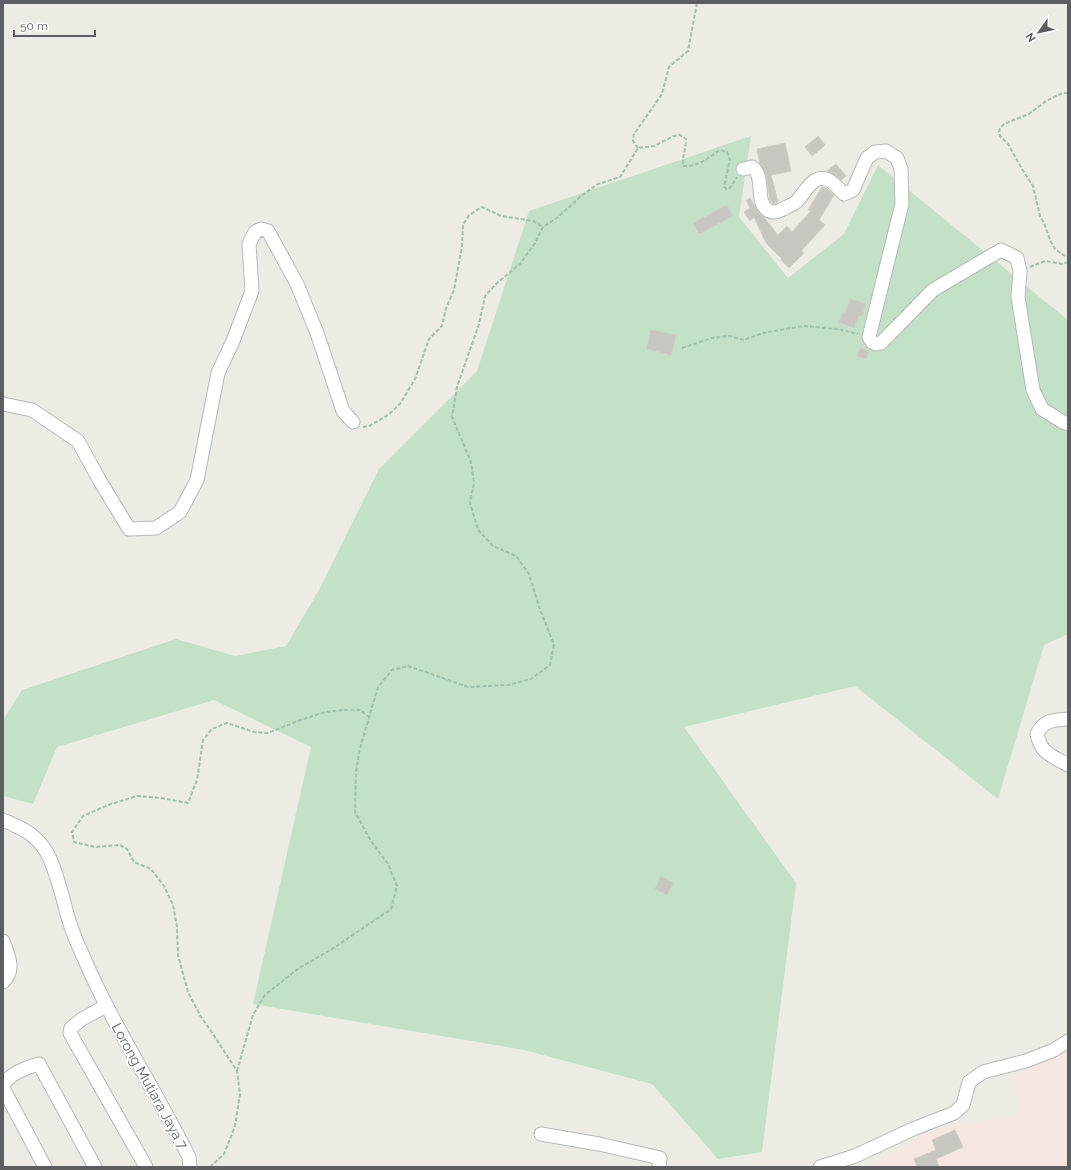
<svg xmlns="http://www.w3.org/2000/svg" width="1071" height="1170" viewBox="0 0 1071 1170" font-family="Raleway,sans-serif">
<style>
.medical{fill:#f7e7e2}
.green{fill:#c3e1c7}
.building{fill:#c8c6c0;stroke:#d0cec3}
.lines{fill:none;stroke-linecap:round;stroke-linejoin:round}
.minor-casing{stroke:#b6b8bc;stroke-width:15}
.path{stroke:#9dc1ac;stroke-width:2;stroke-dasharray:4 2;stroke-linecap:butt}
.minor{stroke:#fff;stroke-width:13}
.labels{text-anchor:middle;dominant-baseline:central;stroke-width:3.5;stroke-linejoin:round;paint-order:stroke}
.street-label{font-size:14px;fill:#5c5e62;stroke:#fff}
</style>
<rect width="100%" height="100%" fill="#ecece4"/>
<path class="medical" d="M1068,1048V1167H875L874,1163L931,1131L1020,1114L1016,1075Z"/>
<path class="green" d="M751,136L739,217L788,278L844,234L878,165L1068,320V634L1044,645L998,799L855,686L684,727L796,883L762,1152L718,1159L652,1084L524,1050L253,1004L311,747L214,700L57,747L33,804L3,796V720L22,690L176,639L235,656L286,646L319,590L379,469L477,371L529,211Z"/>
<g class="building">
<path d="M818,136L825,145L812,156L805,147Z"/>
<path d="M785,143L791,171L771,175L778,202L773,204L770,200L766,174L760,164L757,149Z"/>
<path d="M836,164L846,176L841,180L834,174L827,171Z"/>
<path d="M822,187L827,189L834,195L819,220L825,225L801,251L804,253L789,268L781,260L782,259L766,243L754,217L750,221L744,212L750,208L746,200L750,198L758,212L764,217L779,237L778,235L787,226L792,232L811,211L808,210Z"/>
<path d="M727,205L733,216L699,234L693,223Z"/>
<path d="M850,299L866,304L862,316L859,315L854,328L839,322L843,312L845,313Z"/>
<path d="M651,330L676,335L671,355L647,349Z"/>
<path d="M860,348L869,351L866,359L857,356Z"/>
<path d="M661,876L673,883L667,895L655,889Z"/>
<path d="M955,1130L963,1147L936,1159L939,1167H917L914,1159L936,1150L932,1140Z"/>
</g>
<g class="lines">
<g class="minor-casing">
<g id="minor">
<path d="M743,169L752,167C753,168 755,169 756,171C764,183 755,203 769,211C773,213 777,212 781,210C786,207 793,205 797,201C806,192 814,171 830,181C835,184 840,190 844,194L853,190L867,158L875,152L886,151L897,158L901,169L902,204L869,337L872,342L876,344L881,343L933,290L1001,250L1017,258L1020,271L1018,297L1033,390L1042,409L1063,422L1068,424"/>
<path d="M3,404L32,410L78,441L100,481L129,529L156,528L180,512L197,480L218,373L233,341L252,291L249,244L255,232L261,229L268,231L297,284L317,333L343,411L353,422"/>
<path d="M1068,719C1053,720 1044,720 1037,734C1041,754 1051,755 1068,765"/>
<path d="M3,820C23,829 33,832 46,851C55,867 59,885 64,902C68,921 75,939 83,956C113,1026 155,1089 189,1157L190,1167"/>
<path d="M3,941C8,955 16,970 3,982"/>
<path d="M106,1006L82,1019L71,1028L70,1033L146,1167"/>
<path d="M3,1085C9,1074 27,1067 39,1064L95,1167"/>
<path d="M3,1088L45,1167"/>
<path d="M541,1134L599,1144L660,1158L659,1167"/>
<path d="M820,1167L855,1156L913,1129L954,1113L963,1105L969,1082L983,1072L1026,1061L1054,1050L1068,1041"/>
</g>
</g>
<g class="path">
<path d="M1068,93H1063L1056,96L1046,101L1029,114L1004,124L1000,128L999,132L1000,136L1008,144L1022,169L1033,186L1040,216L1044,223L1050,240L1055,249L1068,258"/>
<path d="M638,148L633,141L634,134L662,94L669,67L688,51L697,3"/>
<path d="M1030,267L1045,261L1063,264L1068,262V258"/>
<path d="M682,348L712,338L729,336L744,340L763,333L803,326L838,329L858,334"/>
<path d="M363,427L369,426L388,415L400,404L415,379L429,339L442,326L446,308L454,290L462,246L463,225L469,215L482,207L501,216L533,221L543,227"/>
<path d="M237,1071L253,1015L265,995L299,968L329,951L391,909L397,886L388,864L371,841L355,812L356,772L360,748L378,687L392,670L408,666L468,687L508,685L531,679L550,665L554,644L539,607L529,574L516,556L493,546L478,530L470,503L474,483L471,462L452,417L457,387L479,324L485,296L497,283L520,264L535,243L543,227L557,218L581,196L598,184L620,177L638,148L654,146L674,136L680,135L686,139C686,149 682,157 683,166C698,167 708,158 720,150L727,152L730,160L724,186L726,189L730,188L737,177"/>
<path d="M210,1167L224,1154L235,1126L240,1094L237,1071L213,1034L201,1017L188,992L178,955L177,927L173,905L164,886L151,869L134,862L127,849L120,845L95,847L74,842L72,832L83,816L108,805L137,796L161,798L188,803L197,780L203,740L212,729L227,723L254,732L268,733L298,721L325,712L345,710H360L369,717"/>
</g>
<use href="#minor" class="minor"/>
</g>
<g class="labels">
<g class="street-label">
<text transform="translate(150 1086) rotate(61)">Lorong Mutiara Jaya 7</text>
</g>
</g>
<rect width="1071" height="1170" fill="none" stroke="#5c5e62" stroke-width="8"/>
<g transform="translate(1039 32) rotate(237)" stroke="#ffffff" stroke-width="3" paint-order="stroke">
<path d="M0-3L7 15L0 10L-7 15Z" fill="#5c5e62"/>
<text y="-6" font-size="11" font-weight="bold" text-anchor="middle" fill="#5c5e62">N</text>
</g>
<path d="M14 30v6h81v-6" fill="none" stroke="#5c5e62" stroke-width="2"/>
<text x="20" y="30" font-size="12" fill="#5c5e62" stroke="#ffffff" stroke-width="3" paint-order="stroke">50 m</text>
</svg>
